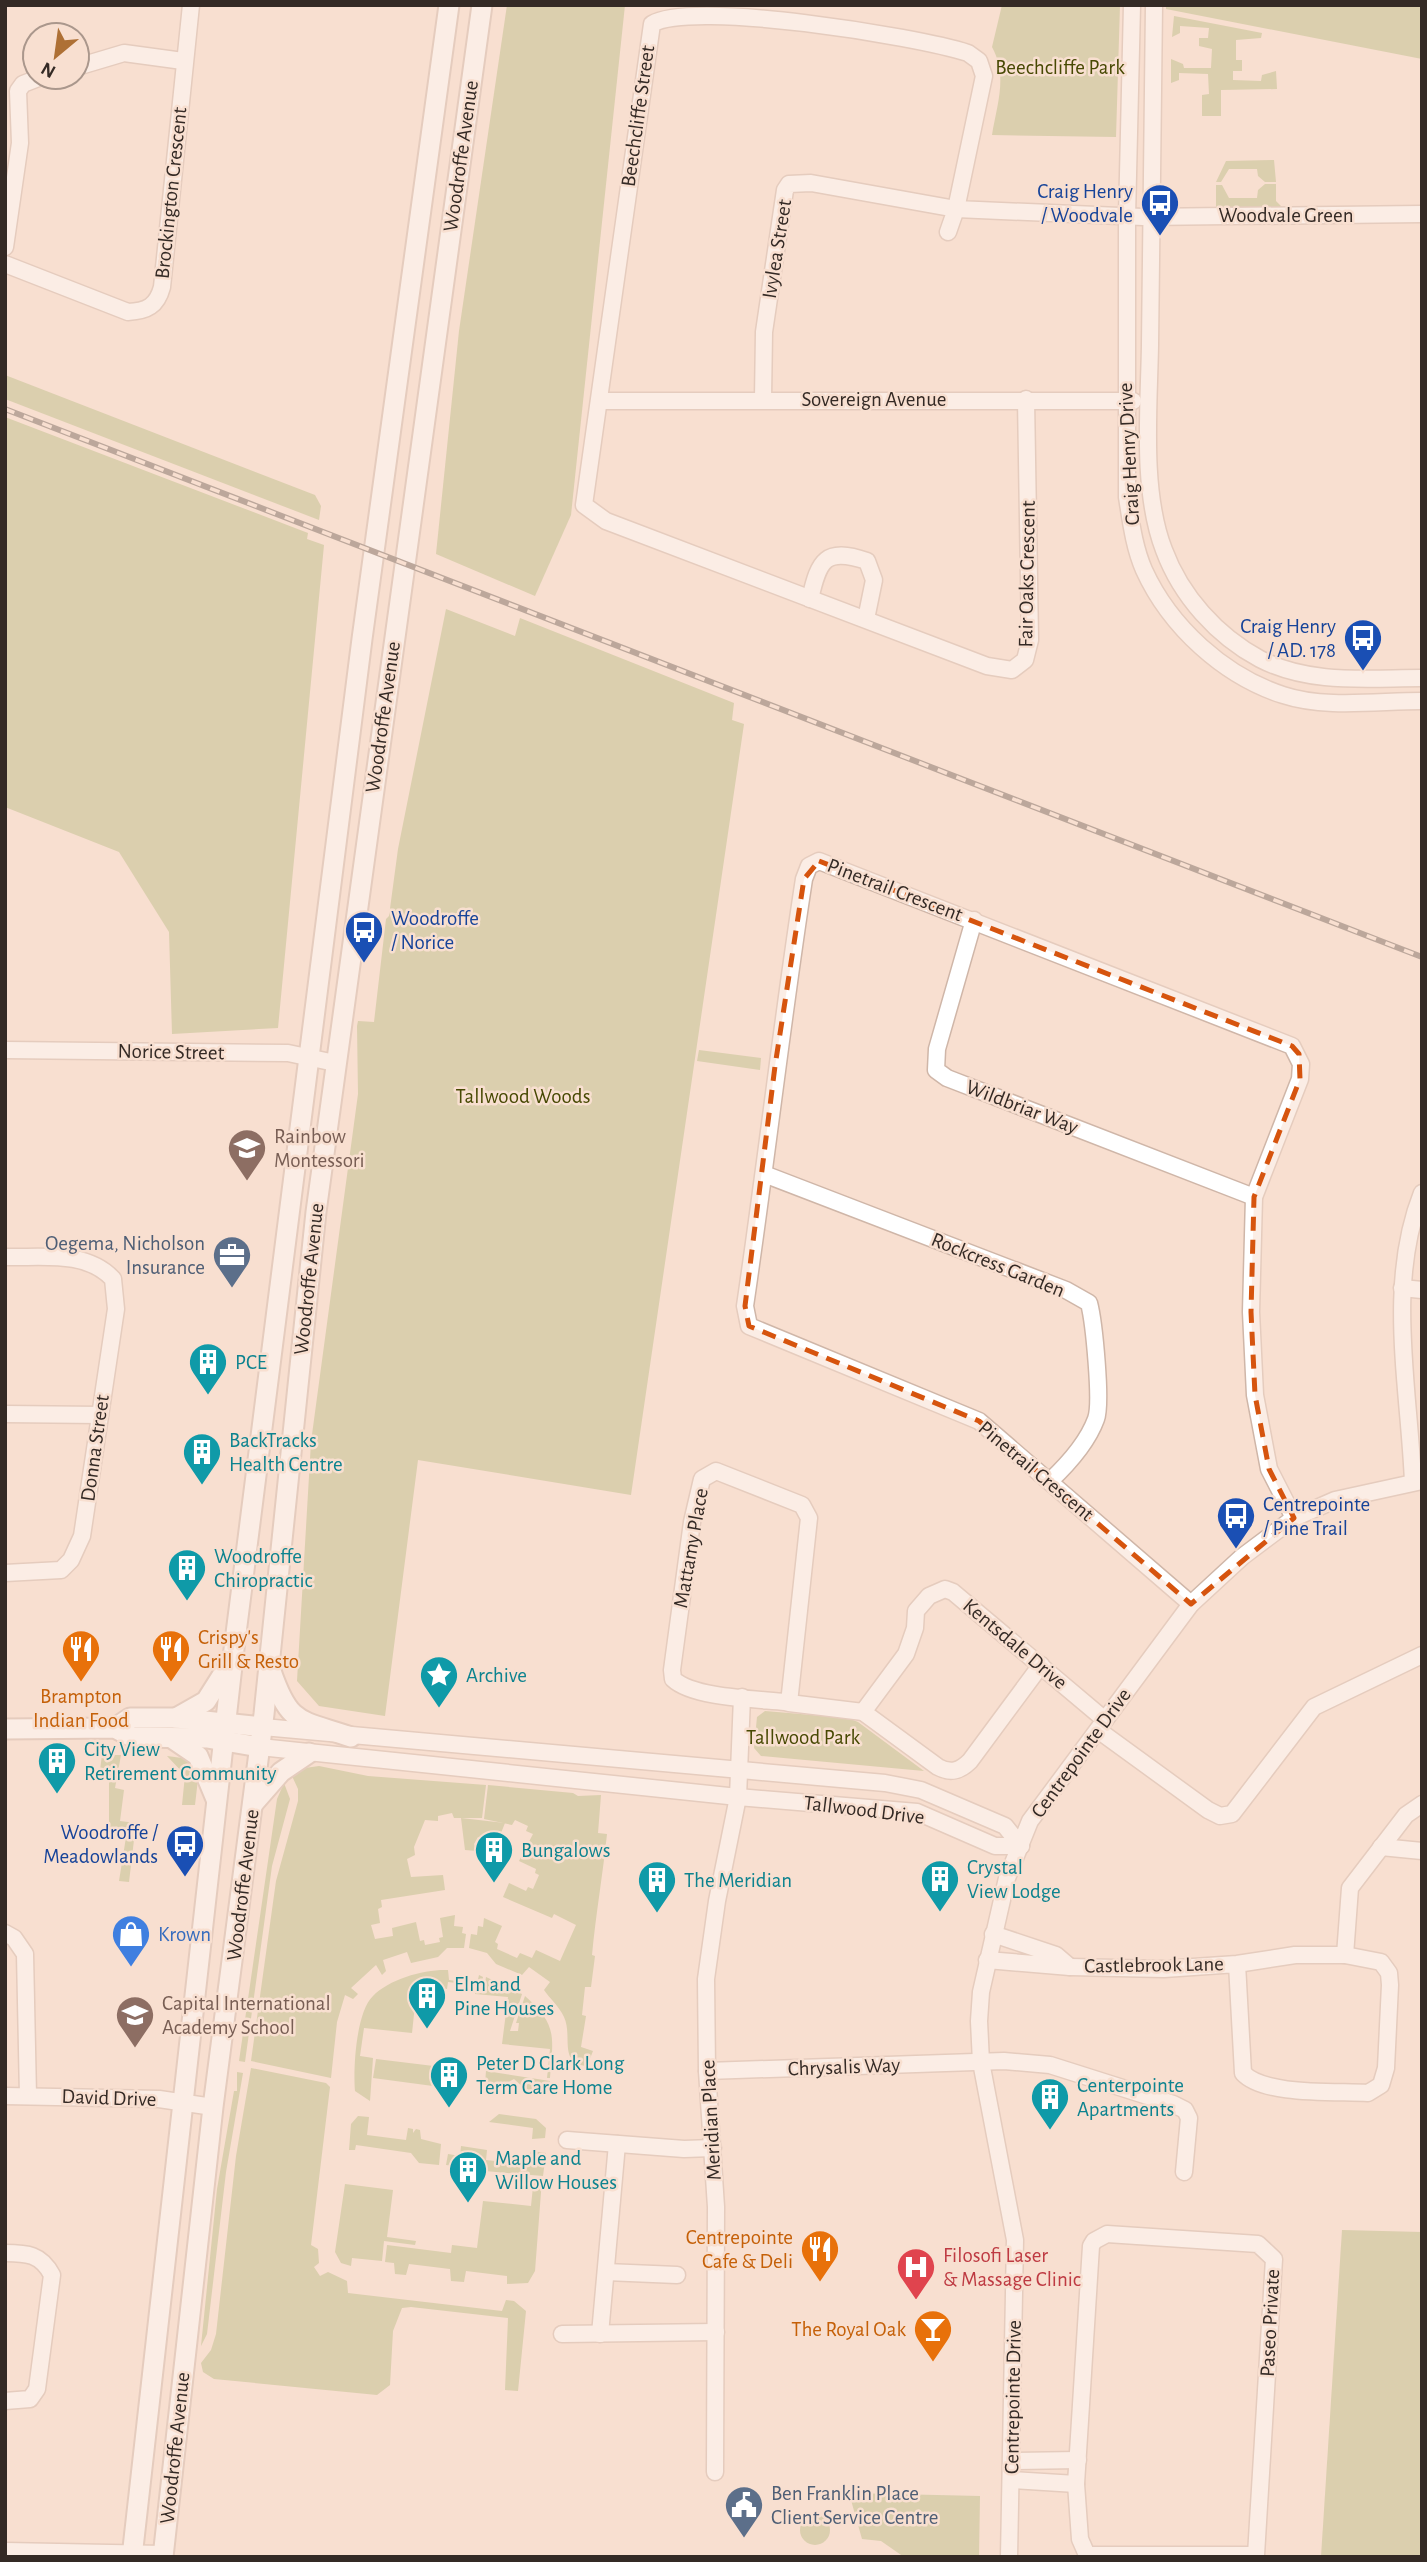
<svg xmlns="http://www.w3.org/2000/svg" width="1427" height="2562" viewBox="0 0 1427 2562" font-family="'Alegreya Sans',sans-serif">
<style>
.green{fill:#b8bc85}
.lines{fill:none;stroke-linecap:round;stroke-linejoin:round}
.minor-casing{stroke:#cfb6a8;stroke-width:19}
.major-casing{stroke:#cfb6a8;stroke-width:23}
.minor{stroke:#fff;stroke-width:16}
.major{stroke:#fff;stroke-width:19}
.rail-casing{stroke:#74655c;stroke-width:6}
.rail{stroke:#f8dfd0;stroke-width:3.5;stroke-dasharray:10;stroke-linecap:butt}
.marked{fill:none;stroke:#d6540e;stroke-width:5;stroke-dasharray:14 9;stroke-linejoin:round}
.labels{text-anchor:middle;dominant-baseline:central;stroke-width:5;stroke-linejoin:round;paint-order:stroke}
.park-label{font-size:21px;fill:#474903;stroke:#f8dfd0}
.street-label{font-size:21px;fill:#342a25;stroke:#f8dfd0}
.transit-label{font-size:21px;fill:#164399;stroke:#f8dfd0;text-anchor:end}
.education-label{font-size:21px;fill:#785e54;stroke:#f8dfd0;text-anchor:start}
.service-label{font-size:21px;fill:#4e5e75;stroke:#f8dfd0;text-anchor:end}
.culture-label{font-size:21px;fill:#0d838f;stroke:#f8dfd0;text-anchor:start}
.food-label{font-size:21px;fill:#c56008;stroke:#f8dfd0;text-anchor:end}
.shop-label{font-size:21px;fill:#366cbe;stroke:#f8dfd0;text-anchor:start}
.health-label{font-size:21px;fill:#be3a42;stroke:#f8dfd0;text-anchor:start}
</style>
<rect width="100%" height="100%" fill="#f8dfd0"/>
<g class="green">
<path d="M507,5H625L571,515L535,596L436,554L459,331Z"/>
<path d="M1002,5H1120L1116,137L992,135C997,104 1008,76 992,47Z"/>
<path d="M1166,5H1422V59L1166,9Z"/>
<path d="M1174,16L1262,33L1261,38L1236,40V60H1242V71H1233V80L1261,81L1262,75L1276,71L1277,89L1221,90V116H1202V95L1209,94L1208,74L1179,73V80L1171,83V59L1183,64L1184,68H1211L1212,49L1199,46V38H1208L1209,28L1180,26V33L1172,37Z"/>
<path d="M1226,161L1274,160L1276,182H1265L1258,176L1257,169H1229L1221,182H1216Z"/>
<path d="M1265,184H1276V201L1282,207H1216V185H1222L1229,198H1257L1258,190Z"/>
<path d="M5,375L315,495L321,506L319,520L5,399Z"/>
<path d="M5,417L308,533L307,539L324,545L278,1028L172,1034L169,932L119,852L5,807Z"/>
<path d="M446,609L515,636L520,618L734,703L732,720L744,724L631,1495L418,1460L385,1716L319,1706L297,1681L311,1442L358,1094L357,1026L358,1021L374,1022L386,919L389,916L398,849Z"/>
<path d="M699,1050L761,1058L760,1070L697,1061Z"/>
<path d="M765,1711L848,1718L858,1722L924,1771L761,1756L754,1748L757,1717Z"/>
<path d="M102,1755H121L115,1788L124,1790L120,1821L136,1823L129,1882L119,1881L127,1831L109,1829V1774L107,1770H100Z"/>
<path d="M167,1756L182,1758L194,1766L198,1779L195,1805H182L185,1775Z"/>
<path d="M319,1766L368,1776L486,1785L482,1818H454L452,1813L438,1816V1821L425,1820L414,1847L415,1855L407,1859L411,1877L443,1875L445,1890L381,1900L382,1907L378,1909L380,1923L371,1925L375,1939L393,1936L392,1928L416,1922L420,1941L424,1940L425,1945L440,1942L439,1938L443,1937L440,1918L455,1915L454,1926L463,1927L462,1933L466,1934L464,1948H447L438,1957L411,1963L407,1952L383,1960L386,1971L382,1975L376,1965L351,1988L358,1994L353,1999L345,1995L337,2022L331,2078L251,2061L276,1881L298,1801V1789L292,1776L305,1768Z"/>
<path d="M284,1783L290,1799L272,1866L245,2062L239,2061L277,1799Z"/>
<path d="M488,1785L573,1793L578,1796L601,1795L598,1833L607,1834C603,1873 596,1913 592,1955L595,1956L591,1987H585L582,2015L586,2016L581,2047L593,2051L587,2066C558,2064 573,2036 564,2017C559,2006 550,1999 544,1990L550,1982L529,1967L522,1975L496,1964L487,1953L469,1948L471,1934L477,1935L478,1926L483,1927L484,1918L502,1926L495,1942L498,1944L497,1949L517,1958L520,1953L532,1958L536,1950L560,1961L576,1925L554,1914L552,1918L503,1897L509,1883L526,1891L528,1887L533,1889L539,1875L535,1873L536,1869L519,1861L533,1834L526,1831L528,1826L515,1820L512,1825L484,1819Z"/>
<path d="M461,1818L505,1823L493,1853L480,1852L485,1841L478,1837L474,1844L477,1851L465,1850Z"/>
<path d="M448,1970L449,1980L477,1984L479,1975L483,1977L481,1986L448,1982L447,1989L417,1986L412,2033L364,2028L360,2056L373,2058L370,2101L355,2091C353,2069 356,2012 373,1996C389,1979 425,1969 448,1970Z"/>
<path d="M486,1977L522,1994L510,2031H518L519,2023H516L525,1996C558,2025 553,2037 550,2078H547L550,2049L502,2044L508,1997L475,1994V1988L484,1989Z"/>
<path d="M376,2059L450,2068L448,2088L373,2078Z"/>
<path d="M251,2068L326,2083L330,2087L311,2245L318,2249L319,2263L314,2267L320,2276L328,2272L347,2281L348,2293L502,2311L506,2300L514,2301L526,2311L518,2391L505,2390L508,2318L411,2307L402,2308L393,2331L390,2385L377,2395L214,2379L203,2372L201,2363L211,2350L216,2334L236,2156Z"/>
<path d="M486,2071L550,2081L549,2092L525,2089L514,2079L501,2086L485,2084Z"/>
<path d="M237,2072L243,2073L226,2172L207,2334L201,2346L217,2189L234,2091H237Z"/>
<path d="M499,2114L536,2119L546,2128L545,2138L532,2139L533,2128L489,2122Z"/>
<path d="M358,2116L369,2117L367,2135L406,2140L408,2128L413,2129V2133L416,2129L420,2130L421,2139L441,2144L439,2165L419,2163L411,2153L356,2145L355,2150H349L351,2124Z"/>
<path d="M461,2146L487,2150L486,2160L528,2165L531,2151L546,2153L543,2176L474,2170L475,2166L464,2164L463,2167L446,2165L448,2154L460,2156Z"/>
<path d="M534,2177L542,2179L535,2271L528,2283L507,2284V2276L466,2271L464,2282L451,2281L450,2269L409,2264L406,2275L395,2274L394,2263L385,2262L387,2245L451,2253L452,2245L477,2248L483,2201L531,2206Z"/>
<path d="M345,2184L393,2190L387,2237L416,2241L415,2245L384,2241L382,2261L352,2258L351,2266L341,2263L335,2252Z"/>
<path d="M1342,2230L1422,2232V2557H1321Z"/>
<path d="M849,2493L980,2496L979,2557H904L881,2541L862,2539Z"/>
<circle cx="815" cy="2530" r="15"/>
</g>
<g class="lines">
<g class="minor-casing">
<g id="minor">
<path d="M1132,5L1127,217V497C1131,522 1134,547 1144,570C1170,627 1224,676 1283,695C1325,709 1378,701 1422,701"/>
<path d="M1154,5C1153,118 1151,232 1150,345C1149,408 1141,491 1164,550C1181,596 1217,636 1260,659C1310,685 1368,678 1422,678"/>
<path d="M77,67L124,53L183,61"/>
<path d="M5,247L20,143L18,91L23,84L41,77"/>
<path d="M5,264L128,312C147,311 157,306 162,287L191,5"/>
<path d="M763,399L764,332L785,190L789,184L811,183L956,209L948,232"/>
<path d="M1026,399L1030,640L1025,660L1012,670L987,666L606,521L584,505L652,24C692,0 915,36 968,53L979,61L984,76L956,209L1143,217L1422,214"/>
<path d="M600,401H1133"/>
<path d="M810,599C819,560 825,547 867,561L874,580L866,619"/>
<path d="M974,920L937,1049L936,1070L947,1078L1254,1197"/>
<path d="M5,1050L288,1053L335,1063"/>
<path d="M764,1174L1066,1290L1089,1303C1094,1322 1102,1403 1096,1419C1088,1441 1067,1465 1050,1481"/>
<path d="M5,1257C41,1258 86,1250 113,1279L116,1309L82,1536L71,1560L61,1570L5,1573"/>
<path d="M1402,1288L1422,1290"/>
<path d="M5,1414L100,1415"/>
<path d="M1413,1482C1409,1386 1386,1284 1422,1193"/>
<path d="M1191,1604L979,1421L749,1326L745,1306C766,1164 782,1021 804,879L809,866L819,861L1292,1046L1301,1064L1300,1079L1254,1197L1251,1312L1255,1395L1269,1469L1294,1518"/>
<path d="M789,1703L809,1518L802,1505L716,1471L702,1479L692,1522L672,1670L673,1679C693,1698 756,1699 785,1702L789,1703L863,1712L938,1767C951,1774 960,1771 970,1761L1041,1665"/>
<path d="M863,1712L906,1654L915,1628L916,1611L929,1596L945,1589L953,1592L1105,1720"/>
<path d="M263,1727L885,1783L921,1790L1005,1826L1021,1846"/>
<path d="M1098,1730L1208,1810L1220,1816L1232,1814L1314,1707L1422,1655"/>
<path d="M260,1747L738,1797L917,1812L995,1846H1021"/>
<path d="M1381,1847L1422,1851"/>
<path d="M5,1933L14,1938L25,1954L28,2096"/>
<path d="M1345,1955L1350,1888L1406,1815L1422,1804"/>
<path d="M987,1960L1070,1967L1056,1955L993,1934"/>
<path d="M1070,1967L1164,1969L1237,1964L1295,1955H1345L1381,1962L1389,1973L1390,1985L1386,2068L1381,2085L1368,2093C1337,2091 1264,2096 1243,2073L1237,1964"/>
<path d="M707,2071L1004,2061L1050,2065L1173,2104L1185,2110L1189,2118L1184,2172"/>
<path d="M5,2096L159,2099L213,2107"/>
<path d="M567,2140L684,2149L713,2148"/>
<path d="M1107,2234L1258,2244L1274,2259L1256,2555H1087L1080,2539L1076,2484L1091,2246L1094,2241Z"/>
<path d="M5,2253C27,2253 41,2254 52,2275L37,2389L30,2399L5,2401"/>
<path d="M606,2272L677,2275"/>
<path d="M562,2334L716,2332"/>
<path d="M600,2334L617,2144"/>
<path d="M1013,2461L1078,2460"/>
<path d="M715,2472L716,2207L707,2071L706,1979L717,1901L738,1797L742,1697"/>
<path d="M1012,2480L1076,2484"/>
<path d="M5,2551L163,2554"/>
<path d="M1009,2557L1015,2240L981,2062L979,2021L981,1992L1007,1878L1030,1821L1191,1604L1242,1557L1294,1518L1335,1500L1422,1481"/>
</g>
</g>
<g class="major-casing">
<g id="major">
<path d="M271,1671C290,1726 299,1719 351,1737"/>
<path d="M176,1718L206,1701L230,1663"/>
<path d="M115,1728L130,1718H176L263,1727"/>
<path d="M5,1729L115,1728L132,1737L207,1738L260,1747"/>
<path d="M173,1739L198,1756L216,1799"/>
<path d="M253,1804L281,1772L309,1753"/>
<path d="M132,2557L233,1657L362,639L449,5"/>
<path d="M163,2557L213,2107L264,1714L316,1212L482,5"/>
</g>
</g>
<use href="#minor" class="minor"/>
<use href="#major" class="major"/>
<g class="rail-casing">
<path id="rail" d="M5,409L1422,957"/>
</g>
<use href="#rail" class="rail"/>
</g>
<path d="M0 0H1427V2562H0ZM819,861L1292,1046L1299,1054L1300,1079L1254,1197L1251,1312L1255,1395L1269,1469L1294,1518L1191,1604L979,1421L749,1326L745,1306L775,1066L804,879Z" fill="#f8dfd0" fill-opacity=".55" fill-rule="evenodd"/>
<path class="marked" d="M819,861L1292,1046L1299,1054L1300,1079L1254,1197L1251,1312L1255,1395L1269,1469L1294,1518L1191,1604L979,1421L749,1326L745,1306L775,1066L804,879Z"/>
<defs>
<g id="bus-pin" transform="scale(2.0125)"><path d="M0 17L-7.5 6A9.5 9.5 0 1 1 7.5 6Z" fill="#1a4fb4" stroke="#f8dfd0"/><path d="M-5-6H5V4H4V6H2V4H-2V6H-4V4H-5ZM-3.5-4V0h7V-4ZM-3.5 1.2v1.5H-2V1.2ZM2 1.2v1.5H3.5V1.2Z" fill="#fff"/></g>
<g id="school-pin" transform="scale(2.0125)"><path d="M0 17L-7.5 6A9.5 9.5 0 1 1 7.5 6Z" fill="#8d6e63" stroke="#f8dfd0"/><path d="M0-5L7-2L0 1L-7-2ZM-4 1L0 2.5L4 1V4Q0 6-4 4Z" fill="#fff"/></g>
<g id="office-pin" transform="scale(2.0125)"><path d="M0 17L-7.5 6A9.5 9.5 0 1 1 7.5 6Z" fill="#5c6f8a" stroke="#f8dfd0"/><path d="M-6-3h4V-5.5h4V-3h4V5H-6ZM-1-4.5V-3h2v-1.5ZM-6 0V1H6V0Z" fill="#fff"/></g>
<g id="building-pin" transform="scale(2.0125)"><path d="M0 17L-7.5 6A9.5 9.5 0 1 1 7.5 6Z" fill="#0f9aa8" stroke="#f8dfd0"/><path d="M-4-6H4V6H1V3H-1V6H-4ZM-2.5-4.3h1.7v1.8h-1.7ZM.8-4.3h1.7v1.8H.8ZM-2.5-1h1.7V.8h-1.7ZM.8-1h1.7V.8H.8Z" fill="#fff"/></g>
<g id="restaurant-pin" transform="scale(2.0125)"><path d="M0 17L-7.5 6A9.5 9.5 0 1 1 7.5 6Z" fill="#e8710a" stroke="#f8dfd0"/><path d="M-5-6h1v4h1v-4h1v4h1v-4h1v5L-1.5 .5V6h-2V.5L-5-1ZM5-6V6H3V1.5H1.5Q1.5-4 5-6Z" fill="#fff"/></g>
<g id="sight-pin" transform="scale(2.0125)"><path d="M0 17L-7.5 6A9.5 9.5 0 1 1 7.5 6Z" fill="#0f9aa8" stroke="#f8dfd0"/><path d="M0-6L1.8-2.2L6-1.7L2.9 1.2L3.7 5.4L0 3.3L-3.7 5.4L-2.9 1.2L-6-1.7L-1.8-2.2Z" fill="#fff"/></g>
<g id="shop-pin" transform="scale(2.0125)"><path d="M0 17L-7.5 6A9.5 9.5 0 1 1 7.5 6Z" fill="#3f7fe0" stroke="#f8dfd0"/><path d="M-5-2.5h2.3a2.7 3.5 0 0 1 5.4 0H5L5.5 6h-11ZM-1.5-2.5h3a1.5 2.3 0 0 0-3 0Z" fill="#fff"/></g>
<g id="hospital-pin" transform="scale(2.0125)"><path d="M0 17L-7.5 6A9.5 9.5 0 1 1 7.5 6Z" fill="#e0444e" stroke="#f8dfd0"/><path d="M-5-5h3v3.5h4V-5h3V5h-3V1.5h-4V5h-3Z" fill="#fff"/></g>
<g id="bar-pin" transform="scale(2.0125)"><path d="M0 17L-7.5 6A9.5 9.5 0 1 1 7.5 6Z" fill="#e8710a" stroke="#f8dfd0"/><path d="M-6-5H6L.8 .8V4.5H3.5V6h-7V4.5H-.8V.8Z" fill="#fff"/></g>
<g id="civic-pin" transform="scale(2.0125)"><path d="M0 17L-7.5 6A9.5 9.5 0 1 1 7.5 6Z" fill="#5c6f8a" stroke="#f8dfd0"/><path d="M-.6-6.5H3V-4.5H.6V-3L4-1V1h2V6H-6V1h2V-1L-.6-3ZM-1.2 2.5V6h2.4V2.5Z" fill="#fff"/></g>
</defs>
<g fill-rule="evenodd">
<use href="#bus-pin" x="1160" y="203"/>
<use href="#bus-pin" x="1363" y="638"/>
<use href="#bus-pin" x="364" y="930"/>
<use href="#school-pin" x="247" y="1148"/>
<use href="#office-pin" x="232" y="1255"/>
<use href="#building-pin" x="208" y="1362"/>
<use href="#building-pin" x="202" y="1452"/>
<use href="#bus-pin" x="1236" y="1516"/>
<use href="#building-pin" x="187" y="1568"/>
<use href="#restaurant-pin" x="81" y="1649"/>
<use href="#restaurant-pin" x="171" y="1649"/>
<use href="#sight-pin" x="439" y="1675"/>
<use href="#building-pin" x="57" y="1761"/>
<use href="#bus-pin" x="185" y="1844"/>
<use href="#building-pin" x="494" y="1850"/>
<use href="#building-pin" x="940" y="1879"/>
<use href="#building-pin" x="657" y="1880"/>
<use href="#shop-pin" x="131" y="1934"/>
<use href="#building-pin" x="427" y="1996"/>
<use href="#school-pin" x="135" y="2015"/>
<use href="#building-pin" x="449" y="2075"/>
<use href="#building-pin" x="1050" y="2097"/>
<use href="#building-pin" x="468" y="2170"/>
<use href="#restaurant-pin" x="820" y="2249"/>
<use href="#hospital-pin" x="916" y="2267"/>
<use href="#bar-pin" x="933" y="2329"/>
<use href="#civic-pin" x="744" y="2505"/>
</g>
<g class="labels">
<g class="park-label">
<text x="1060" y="67">Beechcliffe Park</text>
<text x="523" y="1096">Tallwood Woods</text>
<text x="803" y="1737">Tallwood Park</text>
</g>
<g class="street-label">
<text transform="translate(638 116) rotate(-82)">Beechcliffe Street</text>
<text transform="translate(461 156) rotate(-82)">Woodroffe Avenue</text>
<text transform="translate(171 193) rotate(-84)">Brockington Crescent</text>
<text x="1286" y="215">Woodvale Green</text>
<text transform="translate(777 249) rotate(-81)">Ivylea Street</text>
<text x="874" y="399">Sovereign Avenue</text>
<text transform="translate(1129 454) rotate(-93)">Craig Henry Drive</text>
<text transform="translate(1027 574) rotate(-89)">Fair Oaks Crescent</text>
<text transform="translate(383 717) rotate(-82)">Woodroffe Avenue</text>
<text transform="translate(895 890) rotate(21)">Pinetrail Crescent</text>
<text transform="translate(171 1052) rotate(1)">Norice Street</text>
<text transform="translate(1022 1107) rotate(21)">Wildbriar Way</text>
<text transform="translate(998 1265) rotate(22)">Rockcress Garden</text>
<text transform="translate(309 1279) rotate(-84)">Woodroffe Avenue</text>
<text transform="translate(95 1448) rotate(-82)">Donna Street</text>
<text transform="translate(1036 1471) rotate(40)">Pinetrail Crescent</text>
<text transform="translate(691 1548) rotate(-80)">Mattamy Place</text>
<text transform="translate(1015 1644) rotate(40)">Kentsdale Drive</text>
<text transform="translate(1081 1753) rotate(-54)">Centrepointe Drive</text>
<text transform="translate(864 1810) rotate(7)">Tallwood Drive</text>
<text transform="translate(243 1885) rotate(-83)">Woodroffe Avenue</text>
<text transform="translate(1154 1965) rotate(-1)">Castlebrook Lane</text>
<text transform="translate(844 2067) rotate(-2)">Chrysalis Way</text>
<text transform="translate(109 2098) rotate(2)">David Drive</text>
<text transform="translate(711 2120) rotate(-93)">Meridian Place</text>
<text transform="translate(1270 2323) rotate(-87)">Paseo Private</text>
<text transform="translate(1013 2397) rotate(-89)">Centrepointe Drive</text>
<text transform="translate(175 2448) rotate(-84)">Woodroffe Avenue</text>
</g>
<g class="transit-label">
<text x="1133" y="191">Craig Henry<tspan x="1133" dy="24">/ Woodvale</tspan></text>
<text x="1336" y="626">Craig Henry<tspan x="1336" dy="24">/ AD. 178</tspan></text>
<text x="391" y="918" text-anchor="start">Woodroffe<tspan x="391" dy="24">/ Norice</tspan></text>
<text x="1263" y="1504" text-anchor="start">Centrepointe<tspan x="1263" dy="24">/ Pine Trail</tspan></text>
<text x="158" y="1832">Woodroffe /<tspan x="158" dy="24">Meadowlands</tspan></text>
</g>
<g class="education-label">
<text x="274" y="1136">Rainbow<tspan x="274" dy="24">Montessori</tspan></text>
<text x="162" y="2003">Capital International<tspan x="162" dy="24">Academy School</tspan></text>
</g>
<g class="service-label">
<text x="205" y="1243">Oegema, Nicholson<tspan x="205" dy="24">Insurance</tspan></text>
<text x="771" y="2493" text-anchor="start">Ben Franklin Place<tspan x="771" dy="24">Client Service Centre</tspan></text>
</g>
<g class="culture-label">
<text x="235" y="1362">PCE</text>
<text x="229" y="1440">BackTracks<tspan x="229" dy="24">Health Centre</tspan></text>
<text x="214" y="1556">Woodroffe<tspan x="214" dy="24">Chiropractic</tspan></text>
<text x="466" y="1675">Archive</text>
<text x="84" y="1749">City View<tspan x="84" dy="24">Retirement Community</tspan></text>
<text x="521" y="1850">Bungalows</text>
<text x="967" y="1867">Crystal<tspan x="967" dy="24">View Lodge</tspan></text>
<text x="684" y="1880">The Meridian</text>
<text x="454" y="1984">Elm and<tspan x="454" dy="24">Pine Houses</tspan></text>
<text x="476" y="2063">Peter D Clark Long<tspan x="476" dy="24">Term Care Home</tspan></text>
<text x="1077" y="2085">Centerpointe<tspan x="1077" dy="24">Apartments</tspan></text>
<text x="495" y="2158">Maple and<tspan x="495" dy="24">Willow Houses</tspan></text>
</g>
<g class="food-label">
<text x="198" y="1637" text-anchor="start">Crispy's<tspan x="198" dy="24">Grill &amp; Resto</tspan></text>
<text x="81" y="1696" text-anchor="middle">Brampton<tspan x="81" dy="24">Indian Food</tspan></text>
<text x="793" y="2237">Centrepointe<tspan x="793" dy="24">Cafe &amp; Deli</tspan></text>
<text x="906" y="2329">The Royal Oak</text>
</g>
<g class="shop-label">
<text x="158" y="1934">Krown</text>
</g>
<g class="health-label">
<text x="943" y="2255">Filosofi Laser<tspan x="943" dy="24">&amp; Massage Clinic</tspan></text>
</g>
</g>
<rect width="1427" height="2562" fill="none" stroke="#342a25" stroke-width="14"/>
<g transform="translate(56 56) rotate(209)"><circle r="33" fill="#f8dfd0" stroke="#aa978c" stroke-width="2"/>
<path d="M0-5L12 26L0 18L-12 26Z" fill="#ae7035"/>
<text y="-10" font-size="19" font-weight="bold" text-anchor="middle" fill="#342a25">N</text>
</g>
</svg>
